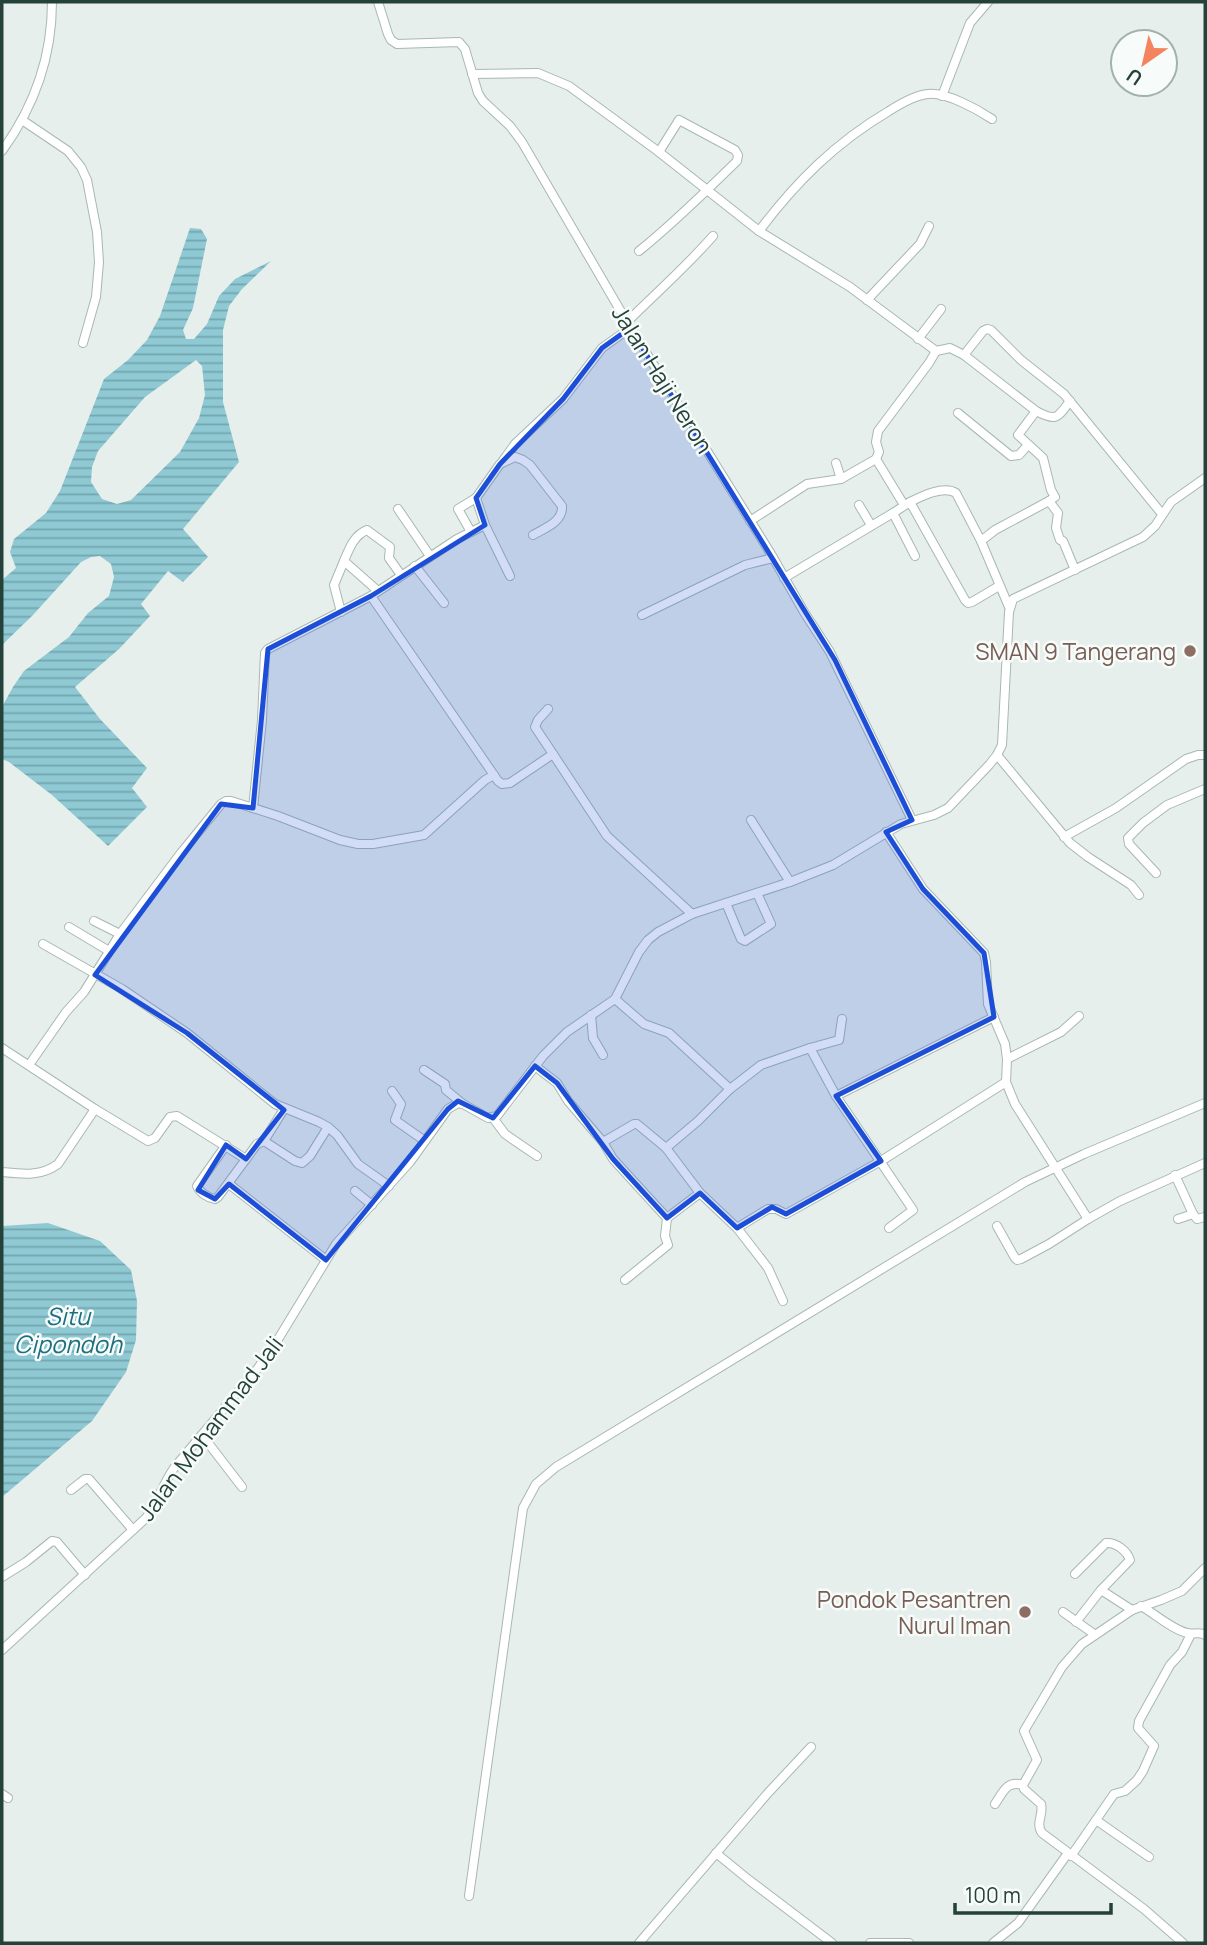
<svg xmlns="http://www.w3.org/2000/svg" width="1207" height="1945" viewBox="0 0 1207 1945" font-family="Manrope,sans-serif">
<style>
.water{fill:url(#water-rules);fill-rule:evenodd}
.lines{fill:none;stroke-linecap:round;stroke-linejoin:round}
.street-casing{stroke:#a8b8b2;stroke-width:10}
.street{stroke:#fff;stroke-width:8}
.marked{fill:#1d4ed8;fill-opacity:0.2;stroke:#1d4ed8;stroke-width:5;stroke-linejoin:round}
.education-dot{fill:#8d6e63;stroke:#f7fbf9;stroke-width:2.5}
.labels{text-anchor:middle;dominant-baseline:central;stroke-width:5;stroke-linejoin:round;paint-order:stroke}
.street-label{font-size:23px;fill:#24423a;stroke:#f7fbf9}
.education-label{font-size:23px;fill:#785e54;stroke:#f7fbf9;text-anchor:end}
.water-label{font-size:24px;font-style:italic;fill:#1c6f80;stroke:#f7fbf9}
</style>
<defs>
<pattern id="water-rules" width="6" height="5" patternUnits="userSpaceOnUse" patternTransform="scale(1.75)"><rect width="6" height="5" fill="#8ec9d4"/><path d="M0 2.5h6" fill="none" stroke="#74a5ad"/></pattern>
</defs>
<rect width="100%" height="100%" fill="#e6efeb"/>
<g class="water">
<path d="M190,228L201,229L207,239L193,308L183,330L186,339H194L207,324L219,296L235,279L271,261L242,289L229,306L223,330V402L239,462L183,529L208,557L183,582L168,571L141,604L150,616L119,649L75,687L100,719L147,768L132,788L147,807L108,846L52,795L9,762L2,759V707L13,687L24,671L69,637L88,613L109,596L114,577L111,564L100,556L91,557L81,562L33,615L2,645V580L16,568L10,552L14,539L46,513L60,491L104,379L128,360L147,340L160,316ZM196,360L202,366L205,395L199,418L180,452L131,500L117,504L102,499L91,482L92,467L98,451L145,397Z"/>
<path d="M48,1223L100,1241L131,1270L137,1301L136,1340L126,1372L92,1421L2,1497V1226Z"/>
</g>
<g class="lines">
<g class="street-casing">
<g id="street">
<path d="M378,2L388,34L391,40L397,44L459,42L465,49L478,93L483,101L510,126L522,142L627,322L771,554L804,612L830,652L912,820"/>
<path d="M472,74L538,73L569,86L659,152L759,231L850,287L936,351L950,348L964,355L1036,411C1057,422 1057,418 1070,401"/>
<path d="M942,96L970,23L988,2"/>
<path d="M22,120L68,151L81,167L87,180L97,232L99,262L96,297L83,343"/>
<path d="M2,151C34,107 52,56 52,2"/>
<path d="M759,231C796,182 835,143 889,111C900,104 915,95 928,94C946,92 977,109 992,119"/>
<path d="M639,251C674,223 705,192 737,161L738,155L735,150L679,120L659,152"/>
<path d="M867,300L920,244L929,226"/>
<path d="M627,322C656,293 686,267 713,236"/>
<path d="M918,339L941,309"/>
<path d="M964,355L983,331L987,329L991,330L1021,360L1064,394L1162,514"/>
<path d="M1036,411L1018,435L1043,458L1051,490L1055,497L1049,501L1058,513L1056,528L1060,540L1063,541L1075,570"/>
<path d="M958,413L1011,456L1019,455L1028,445"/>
<path d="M876,459L904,505"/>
<path d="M502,462L515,444L563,399L602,348L630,328"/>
<path d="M836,463L841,479"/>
<path d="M910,502C922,496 944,485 956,493L981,541L1009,607"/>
<path d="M859,505L871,525"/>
<path d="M398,509L430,556"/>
<path d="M750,521L807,484L841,479L876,459L879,452L876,442L878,431L929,363L936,351"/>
<path d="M485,525L510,576"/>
<path d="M471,532L458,509L476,498"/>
<path d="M981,541L995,530L1049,501"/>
<path d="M915,556L893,513L910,502L965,600L968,603L972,602L999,586"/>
<path d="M415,566L444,603"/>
<path d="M784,578L893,513"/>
<path d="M378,591L344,561C349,549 354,535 367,530L390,547L389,558L401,575"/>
<path d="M371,596L498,781L502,784L510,783L553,754L607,836L692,914"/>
<path d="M341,612L334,585L344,561"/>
<path d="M642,615L745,565L773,558"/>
<path d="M548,709L538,720L535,727L553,754"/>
<path d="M997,755L1070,843L1088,857L1131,885L1139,895"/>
<path d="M253,808L262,720L265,653L268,649L371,596L457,539L485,525L476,498L500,464L515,457L523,460L530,465L562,506C563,522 545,528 533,535"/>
<path d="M751,820L790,882"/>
<path d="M886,832L923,889L984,953L986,962L988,1004L1005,1044L1007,1059L1006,1082L1015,1104L1088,1219"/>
<path d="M1064,837L1116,808L1186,759L1198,755H1205"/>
<path d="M1156,873L1129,844L1128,838L1143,823L1167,805L1205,789"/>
<path d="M726,903L741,939L745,941L771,924L757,893"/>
<path d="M94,921L120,934"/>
<path d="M69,927L109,951"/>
<path d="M43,944L122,989L187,1033L275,1104L319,1122L328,1127L337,1135L358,1164L389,1186"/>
<path d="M615,999L644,1024L669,1033L730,1089"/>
<path d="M591,1015L593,1038L603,1055"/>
<path d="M2,1048L95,1109"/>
<path d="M810,1048L839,1040L842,1019"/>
<path d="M1007,1059L1061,1032L1079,1016"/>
<path d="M29,1065L66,1012L84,992L120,934L181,853L221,804L226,801H231L278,816L340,840L358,844H373L424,835L485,780L494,775"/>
<path d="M535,1066L557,1083L568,1101L603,1142L613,1159L667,1218L665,1236L668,1245L625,1280"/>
<path d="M424,1070L445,1084L446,1090L463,1104"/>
<path d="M392,1091L401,1104L395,1120L425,1141"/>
<path d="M836,1096L913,1210L889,1228"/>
<path d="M493,1118L505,1134L537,1156"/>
<path d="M264,1141L284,1109"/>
<path d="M603,1142L634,1124H637L666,1148L698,1121L730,1089L761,1065L810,1048L836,1096L994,1017"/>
<path d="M226,1145L197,1186C199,1192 208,1198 215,1199L218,1197L246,1159"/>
<path d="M666,1148L700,1193L667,1218"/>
<path d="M2,1172C21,1174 41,1177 58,1164L95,1109L148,1141L155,1138L170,1117L177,1116L246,1159L257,1144L264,1141L295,1161L302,1163L310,1156L328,1127"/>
<path d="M1175,1175L1193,1214L1178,1219"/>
<path d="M229,1184L326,1260"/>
<path d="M355,1191L372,1205"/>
<path d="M700,1193L737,1228L768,1268L783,1301"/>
<path d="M1193,1214L1197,1219L1205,1217"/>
<path d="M997,1226L1015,1258L1017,1260L1021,1259L1049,1244L1088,1219L1120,1201L1205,1163"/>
<path d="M737,1228L768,1209H776L786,1214L881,1161L1006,1082"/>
<path d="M202,1435L242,1487"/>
<path d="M71,1490L85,1479H89L133,1530"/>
<path d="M1075,1574L1106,1543C1116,1542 1127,1551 1130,1560L1101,1590L1076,1622"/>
<path d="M2,1577L26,1562L52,1541L57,1542L85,1575"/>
<path d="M1101,1590L1132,1610"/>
<path d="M1141,1606C1154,1613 1174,1631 1188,1633C1195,1635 1198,1631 1205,1635"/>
<path d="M1063,1612L1094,1634"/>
<path d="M2,1650L146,1518C157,1503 163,1484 174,1468L258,1368L277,1341L336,1244L410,1162L448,1109L458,1103L463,1104L488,1118L497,1116L543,1056L567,1032L615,999L639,952L648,940L658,932L692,914L790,882L833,865L901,824L934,815L948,808L989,765L997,755L1002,745L1009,612L1013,599L1143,537L1155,526L1171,502L1205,478"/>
<path d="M2,1794L8,1798"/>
<path d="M995,1804C1003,1792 1007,1780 1023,1785"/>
<path d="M1096,1820L1149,1857"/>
<path d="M716,1853L749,1880L832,1943"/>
<path d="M1071,1856L1114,1794L1125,1791L1137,1780L1143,1771L1154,1746L1138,1728L1139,1721L1170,1665L1182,1652L1191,1634"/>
<path d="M469,1896L523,1508L536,1484L556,1467L1025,1182L1084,1154L1205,1103"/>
<path d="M639,1943L768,1793L811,1747"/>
<path d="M870,1943H909"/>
<path d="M993,1943L1018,1923L1068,1853"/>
<path d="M1183,1943L1144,1909L1042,1833C1035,1823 1044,1814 1041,1804L1024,1789L1023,1785L1037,1760L1024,1731L1062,1667L1082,1644L1132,1610L1161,1600L1182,1591L1205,1568"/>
</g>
</g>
<use href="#street" class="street"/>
</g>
<path class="marked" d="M630,328L835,660L912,820L886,832L923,889L984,953L994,1017L836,1096L881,1161L786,1214L772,1207L737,1228L700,1193L667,1218L613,1159L557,1083L535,1066L493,1118L458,1101L448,1109L326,1260L229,1184L215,1199L198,1190L226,1145L246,1159L284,1110L187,1033L95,975L221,804L253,808L268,649L371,596L485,525L476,498L500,464L563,399L602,348Z"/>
<g class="education-dot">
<circle cx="1190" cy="651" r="7"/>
<circle cx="1025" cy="1612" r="7"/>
</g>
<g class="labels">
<g class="street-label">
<text transform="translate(663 379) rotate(58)">Jalan Haji Neron</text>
<text transform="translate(210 1428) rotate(-53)">Jalan Mohammad Jali</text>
</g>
<g class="education-label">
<text x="1176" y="651">SMAN 9 Tangerang</text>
<text x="1011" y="1599">Pondok Pesantren<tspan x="1011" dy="26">Nurul Iman</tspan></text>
</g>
<g class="water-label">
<text x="68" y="1315">Situ<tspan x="68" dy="28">Cipondoh</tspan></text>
</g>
</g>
<rect width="1207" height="1945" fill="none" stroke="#24423a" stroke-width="7"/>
<g transform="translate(1144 63) rotate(214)"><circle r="33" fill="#f7fbf9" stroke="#a3b1ad" stroke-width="2"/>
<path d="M0-5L12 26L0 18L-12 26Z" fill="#f4845f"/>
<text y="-10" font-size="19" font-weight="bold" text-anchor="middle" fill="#24423a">U</text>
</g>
<path d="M955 1903v10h156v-10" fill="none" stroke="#24423a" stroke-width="3.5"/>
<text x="965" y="1903" font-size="21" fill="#24423a" stroke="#f7fbf9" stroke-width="5" paint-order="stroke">100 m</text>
</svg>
